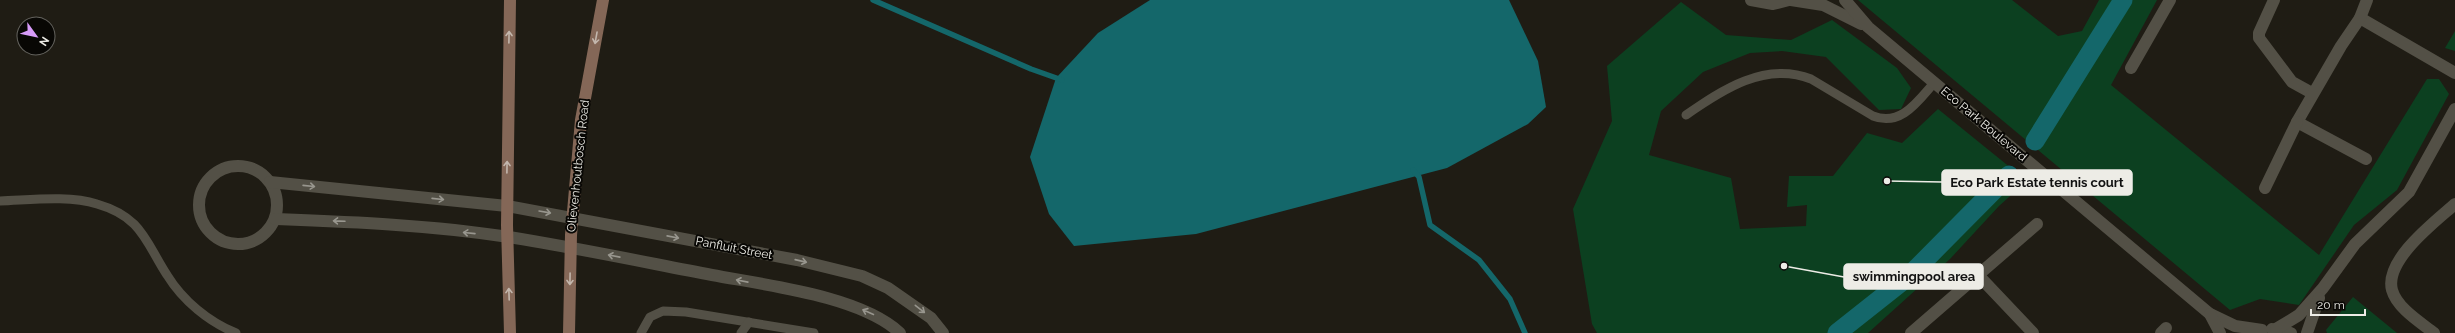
<svg xmlns="http://www.w3.org/2000/svg" width="2455" height="333" viewBox="0 0 2455 333" font-family="Raleway,sans-serif">
<style>
.green{fill:#0c4020}
.water{fill:#14676a}
.lines{fill:none;stroke-linecap:round;stroke-linejoin:round}
.stream{stroke:#14676a;stroke-width:5.5}
.canal{stroke:#14676a;stroke-width:19}
.lane{stroke:#535046;stroke-width:9}
.street{stroke:#535046;stroke-width:12}
.secondary{stroke:#846757;stroke-width:12}
.oneway{stroke:#c3b7ad}
.oneway2{stroke:#98968e}
.labels{text-anchor:middle;dominant-baseline:central;stroke-width:4;stroke-linejoin:round;paint-order:stroke}
.street-label{font-size:12px;fill:#edece6;stroke:#080704}
.leader{fill:none;stroke:#edece6;stroke-width:1.5}
.callout-dot{fill:#edece6;stroke:#080704;stroke-width:1.5}
.callout{fill:#edece6;stroke:#edece6;stroke-width:1.5}
.callout-label{font-size:13px;text-anchor:middle;font-weight:bold;fill:#111}
</style>
<rect width="100%" height="100%" fill="#1f1c14"/>
<g class="green">
<path d="M1858,0H2012L2058,36L2082,31L2099,0H2157L2111,85L2319,255L2427,79H2439L2449,94L2397,190L2354,225L2299,305L2260,299L2230,310Z"/>
<path d="M1681,2L1726,35L1791,40L1832,20L1897,68L1911,88L1901,109L1879,110L1826,57L1782,51L1750,53L1703,72L1661,111L1649,155L1731,178L1740,229L1806,226L1807,205L1787,207L1789,176H1833L1867,133L1902,143L1938,109L2027,181L1999,206L1950,259L1868,333H1597L1592,324L1573,209L1612,121L1607,66Z"/>
<path d="M2455,31V51L2445,48Z"/>
<path d="M2353,297L2397,333H2327L2326,330Z"/>
</g>
<path class="water" d="M1150,0H1509L1538,61L1546,107L1528,124L1447,168L1196,234L1074,246L1049,214L1030,157L1056,78L1098,33Z"/>
<g class="lines">
<g class="stream">
<path d="M873,0L1031,69L1062,80"/>
<path d="M1413,170L1419,177L1430,225L1479,260L1510,299L1525,333"/>
</g>
<g class="canal">
<path d="M2035,141L2123,0"/>
<path d="M1837,333L1909,276L2009,175"/>
</g>
<g class="lane">
<path d="M1686,115C1722,90 1765,61 1811,79L1873,116C1901,127 1918,101 1934,83"/>
<path d="M0,201C30,200 69,195 97,204C142,217 145,241 167,275C183,301 209,322 236,333"/>
<path d="M641,333L650,317L663,311L686,312L814,333"/>
<path d="M741,333L749,322"/>
</g>
<g class="street">
<path d="M1751,0L1773,4L1789,0"/>
<path d="M1791,0L1823,5L1861,24"/>
<path d="M1845,0L1868,27L2210,314L2235,326L2262,330"/>
<path d="M2274,0L2259,33V38L2292,82L2312,93"/>
<path d="M2360,18L2455,73"/>
<path d="M2131,68L2170,0"/>
<path d="M2366,159L2297,122L2341,46L2360,18L2367,0"/>
<circle cx="238" cy="205" r="39"/>
<path d="M270,182L507,206L797,260L862,276L888,288L931,318L943,333"/>
<path d="M2265,188L2297,122"/>
<path d="M275,219C353,222 432,225 509,237C577,248 644,262 712,275C765,285 861,296 900,333"/>
<path d="M1978,275L2033,333"/>
<path d="M2210,314L2220,333"/>
<path d="M2272,329L2291,333"/>
<path d="M2276,329L2299,315L2323,288L2355,244L2409,192L2455,109"/>
<path d="M1911,333L2037,224"/>
<path d="M2161,333L2166,328"/>
<path d="M2307,333L2319,298"/>
<path d="M2434,333C2420,322 2397,308 2392,290C2384,260 2436,221 2455,204"/>
</g>
<g class="secondary">
<path d="M510,0L507,225L510,333"/>
<path d="M569,333L571,235L581,120L603,0"/>
</g>
</g>
<defs><path id="oneway-shaft" d="M-6 0H5M1.5-3L5.5 0L1.5 3" fill="none" stroke-width="1.6" stroke-linecap="round" stroke-linejoin="round"/></defs>
<g class="oneway">
<use href="#oneway-shaft" transform="translate(509 37) rotate(-89)"/>
<use href="#oneway-shaft" transform="translate(596 38) rotate(100)"/>
<use href="#oneway-shaft" transform="translate(507 167) rotate(-89)"/>
<use href="#oneway-shaft" transform="translate(570 279) rotate(91)"/>
<use href="#oneway-shaft" transform="translate(509 294) rotate(-92)"/>
</g>
<g class="oneway2">
<use href="#oneway-shaft" transform="translate(309 186) rotate(6)"/>
<use href="#oneway-shaft" transform="translate(438 199) rotate(6)"/>
<use href="#oneway-shaft" transform="translate(545 212) rotate(10)"/>
<use href="#oneway-shaft" transform="translate(339 221) rotate(-178)"/>
<use href="#oneway-shaft" transform="translate(469 233) rotate(-174)"/>
<use href="#oneway-shaft" transform="translate(673 237) rotate(11)"/>
<use href="#oneway-shaft" transform="translate(614 256) rotate(-169)"/>
<use href="#oneway-shaft" transform="translate(801 261) rotate(13)"/>
<use href="#oneway-shaft" transform="translate(742 281) rotate(-169)"/>
<use href="#oneway-shaft" transform="translate(920 309) rotate(38)"/>
<use href="#oneway-shaft" transform="translate(868 312) rotate(-156)"/>
</g>
<g class="labels">
<g class="street-label">
<text transform="translate(1984 124) rotate(40)">Eco Park Boulevard</text>
<text transform="translate(578 166) rotate(-84)">Olievenhoutbosch Road</text>
<text transform="translate(734 248) rotate(11)">Panfluit Street</text>
</g>
</g>
<path class="leader" d="M1887 181L1942 182M1784 266L1844 277"/>
<g class="callout-dot">
<circle cx="1887" cy="181" r="4"/>
<circle cx="1784" cy="266" r="4"/>
</g>
<g class="callout">
<rect x="1942" y="170" width="190" height="25" rx="4"/>
<rect x="1844" y="264" width="139" height="25" rx="4"/>
</g>
<g class="callout-label">
<text x="2037" y="187">Eco Park Estate tennis court</text>
<text x="1914" y="281">swimmingpool area</text>
</g>
<g transform="translate(36 36) rotate(123)"><circle r="19" fill="#080704" stroke="#64635e"/>
<path d="M0-3L7 15L0 10L-7 15Z" fill="#d79bf9"/>
<text y="-6" font-size="11" font-weight="bold" text-anchor="middle" fill="#edece6">N</text>
</g>
<path d="M2311 309v6h54v-6" fill="none" stroke="#edece6" stroke-width="2"/>
<text x="2317" y="309" font-size="12" fill="#edece6" stroke="#080704" stroke-width="3" paint-order="stroke">20 m</text>
</svg>
